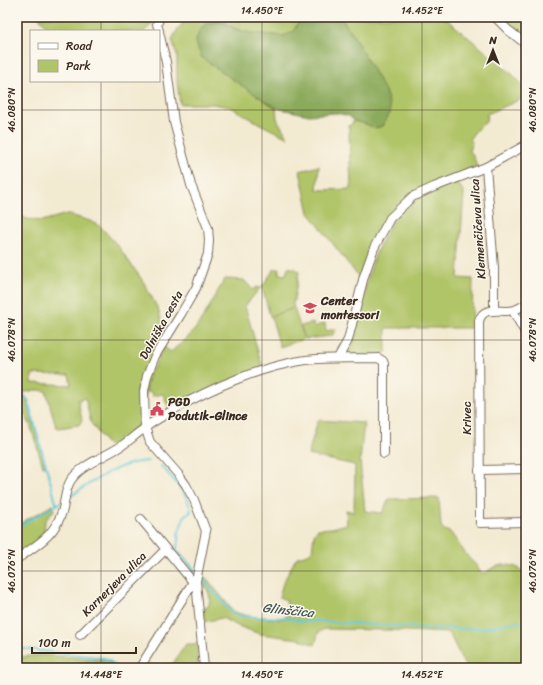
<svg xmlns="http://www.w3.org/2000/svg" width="543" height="685" viewBox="0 0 543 685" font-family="Sriracha,sans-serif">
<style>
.green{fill:#b0c468;stroke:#767743;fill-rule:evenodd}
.forest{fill:#8caa5c;stroke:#646a3d}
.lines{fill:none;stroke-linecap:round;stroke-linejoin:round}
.stream{stroke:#5ec8d9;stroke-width:2}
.street-casing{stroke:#7b6d5d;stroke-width:10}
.street{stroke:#fff;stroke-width:8}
.ticks{fill:none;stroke:#3b2a1e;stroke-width:1;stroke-opacity:0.45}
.labels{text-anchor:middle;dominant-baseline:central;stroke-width:3;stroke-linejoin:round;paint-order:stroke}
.street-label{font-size:12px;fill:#3b2a1e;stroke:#fbf7ec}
.poi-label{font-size:12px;font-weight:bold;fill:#3b2a1e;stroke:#fbf7ec;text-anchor:start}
.water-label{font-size:13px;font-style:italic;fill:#465956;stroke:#fbf7ec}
.neatline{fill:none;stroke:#3b2a1e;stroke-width:1.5}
.ticks-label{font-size:10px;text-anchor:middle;fill:#3b2a1e}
</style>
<rect width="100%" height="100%" fill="#fbf7ec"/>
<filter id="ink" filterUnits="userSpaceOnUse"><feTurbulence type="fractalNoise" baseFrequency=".025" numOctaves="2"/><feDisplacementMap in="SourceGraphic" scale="8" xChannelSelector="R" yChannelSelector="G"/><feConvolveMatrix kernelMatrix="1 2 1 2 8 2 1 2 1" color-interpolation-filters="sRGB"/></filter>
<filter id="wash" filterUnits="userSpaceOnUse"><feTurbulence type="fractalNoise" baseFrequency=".012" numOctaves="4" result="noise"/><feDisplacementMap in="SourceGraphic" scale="16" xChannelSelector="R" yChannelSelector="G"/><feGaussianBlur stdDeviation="0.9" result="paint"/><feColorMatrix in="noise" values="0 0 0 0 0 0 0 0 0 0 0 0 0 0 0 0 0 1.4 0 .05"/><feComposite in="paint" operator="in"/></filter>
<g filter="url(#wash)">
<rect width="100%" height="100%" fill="#f3ead2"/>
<g class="green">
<path d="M39,17H149L152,24L145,31H50Z"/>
<path d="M187,17H300C299,22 296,30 292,33C284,39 249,33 240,30C235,29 231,25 226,23C210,18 200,26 196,41L216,68L276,108L277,119L288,138L264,126L230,107L213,104H180L177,82V55L172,40L176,32Z"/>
<path d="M340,17H444L512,74L526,88V97L487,114L486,122L477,129L470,138L472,145L469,150L473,155L477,166L406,198L394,209L382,225L361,280L309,213L300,171L319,166L317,190L351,189L349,131V126L354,121L366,124L375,128L382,126L390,113L385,91Z"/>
<path d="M501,17H526V40L523,37Z"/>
<path d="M457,182L464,192L458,278L473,279L472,328H386V353L353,356L349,354L348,352L352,345C362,301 374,222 417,198C429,191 444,187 457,182Z"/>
<path d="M17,214L27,219L42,221L67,214L90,221L100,226L118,246L143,281L158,309L165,331L151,362L141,424L130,437L111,448L105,442L91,423L85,398L78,400L82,420L79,425L58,428L56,427L46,391L36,390L25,392V393L17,385ZM32,374L69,375L71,385L32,383Z"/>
<path d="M288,267L296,269L299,272L293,305L304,339L280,347L271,316L292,309L270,316L262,287L274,269H279V274L286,275Z"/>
<path d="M225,279L244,280L253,290L257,287L260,288L245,306L263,369L170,411L163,394L152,396L151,392H146L149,376L164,347L171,352C177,346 185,341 190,335C205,319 213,298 225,279Z"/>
<path d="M313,323L314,327L325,323L326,331L336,329L332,336L305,339L301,326Z"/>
<path d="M17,390L27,401L46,465L43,466L30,424L17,403Z"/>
<path d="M318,420L364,423L360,461L365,511L382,513L389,499L439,498L441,526L443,529L451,533L468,557L477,566L480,572L485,573C488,571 490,569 493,568C505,562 517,565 526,574V668H466L449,633L389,630L325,629C314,633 319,636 315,645L299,639L260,634L238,626L222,618L203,622L204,608L208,607C213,593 206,589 199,578L201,574L208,580L233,611L240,614L254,617L279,619L285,618L288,612L286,600L279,597L283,583L295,560L297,557L308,554L312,551L314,534L318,529L332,528L347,524L346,510L354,512L355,465L308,455Z"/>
<path d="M53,505L54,510L45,521L44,534L39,541L17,557V525Z"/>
<path d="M186,644H197L198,668H170Z"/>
<path d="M43,655L107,660L116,668H17V657Z"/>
</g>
<path class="forest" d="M300,17H340L351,31L385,91L389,103L390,113L382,126L375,128L366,124L354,121L349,116L336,113L309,115L276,108L235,81L202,58L197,46L196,41L199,31L205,24L209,23L222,22L237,30L247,32L283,36L293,32L299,21Z"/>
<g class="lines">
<g class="stream">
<path d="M17,388L28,400L56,503L58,504L61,503"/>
<path d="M161,466C173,479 189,494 191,512L185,515L178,534L179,541L176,550L196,571"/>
<path d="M68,498C92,482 118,462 148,461"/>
<path d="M17,527L58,504"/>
<path d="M200,576L232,613L240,616L279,618C285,616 289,619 295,620C302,622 309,622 316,621L427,628L464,629L483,628L515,622L526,624"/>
<path d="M17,648L104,658L110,661L118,668"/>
</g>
</g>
</g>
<g filter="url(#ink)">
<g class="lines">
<g class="street-casing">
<g id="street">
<path d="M495,17L508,30L526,44"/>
<path d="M159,31L157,24L160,17"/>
<path d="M159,32L166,62L174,122L191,185L208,228L209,240L208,254L196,288L181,314L155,356L147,376L144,391L145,427L150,442L178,474L186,485L194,500L206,531L196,581L204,668"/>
<path d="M526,305C522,306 518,309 514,310C501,314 484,304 479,321L480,523L526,522"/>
<path d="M494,311V268L486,167L526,145"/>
<path d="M513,311L526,334"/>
<path d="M338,358L348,340L364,276L374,248L390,218L412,197L434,187L486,167"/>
<path d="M479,470L526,469"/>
<path d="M141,519L193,582L196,581"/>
<path d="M17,559C38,544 55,536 63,509C65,500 65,489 71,480C82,464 105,457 121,446C129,441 136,434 145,428C153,421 164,416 173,410C211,388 262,366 306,360C330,357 354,359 378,358L383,361L384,364V454"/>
<path d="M80,635L165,550"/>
<path d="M142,664L193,582"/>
</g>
</g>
<use href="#street" class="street"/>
</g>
</g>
<path class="ticks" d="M101,17V31M262,17V668M422,17V668M101,81V668M17,110H526M17,340H526M17,571H526"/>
<defs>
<g id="school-bare" transform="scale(1.08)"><path d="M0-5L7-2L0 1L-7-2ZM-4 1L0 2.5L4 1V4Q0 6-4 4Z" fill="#d1495b" stroke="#fbf7ec" stroke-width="2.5" paint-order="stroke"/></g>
<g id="civic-bare" transform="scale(1.08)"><path d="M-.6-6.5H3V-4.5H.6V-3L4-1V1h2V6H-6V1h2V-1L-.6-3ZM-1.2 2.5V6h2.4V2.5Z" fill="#d1495b" stroke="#fbf7ec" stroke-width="2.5" paint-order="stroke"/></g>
</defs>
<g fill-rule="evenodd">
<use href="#school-bare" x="310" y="308"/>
<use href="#civic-bare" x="157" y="409"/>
</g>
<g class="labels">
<g class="street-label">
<text transform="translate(478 229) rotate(-94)">Klemenčičeva ulica</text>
<text transform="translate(161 325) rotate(-61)">Dolniška cesta</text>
<text transform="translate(467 418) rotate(-90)">Krivec</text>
<text transform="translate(114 584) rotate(-45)">Karnerjeva ulica</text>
</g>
<g class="poi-label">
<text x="321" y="301">Center<tspan x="321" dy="14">montessori</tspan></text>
<text x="168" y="402">PGD<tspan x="168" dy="14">Podutik-Glince</tspan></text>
</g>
<g class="water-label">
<text transform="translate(288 610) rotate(6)">Glinščica</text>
</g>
</g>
<rect width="543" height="685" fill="none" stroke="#fbf7ec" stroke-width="44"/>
<rect x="30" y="30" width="130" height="52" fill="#fbf7ec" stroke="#aea59a"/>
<rect x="38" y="43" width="20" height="6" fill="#ffffff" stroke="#aea59a"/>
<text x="66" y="50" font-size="12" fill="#3b2a1e">Road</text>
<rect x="38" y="60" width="20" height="12" fill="#b0c468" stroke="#aea59a"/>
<text x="66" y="70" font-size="12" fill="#3b2a1e">Park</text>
<g transform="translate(493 50)" stroke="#fbf7ec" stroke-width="3" paint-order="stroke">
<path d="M0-3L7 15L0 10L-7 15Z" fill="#3b2a1e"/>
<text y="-6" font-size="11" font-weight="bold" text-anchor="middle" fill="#3b2a1e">N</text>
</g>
<path d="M32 647v6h104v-6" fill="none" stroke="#3b2a1e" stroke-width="2"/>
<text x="38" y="647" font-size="12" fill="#3b2a1e" stroke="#fbf7ec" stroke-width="3" paint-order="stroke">100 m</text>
<rect x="22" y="22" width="499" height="641" class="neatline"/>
<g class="ticks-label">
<text x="262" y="14">14.450°E</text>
<text x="422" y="14">14.452°E</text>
<text transform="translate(11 110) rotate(-90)" y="4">46.080°N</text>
<text transform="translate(532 110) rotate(-90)" y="4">46.080°N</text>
<text transform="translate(11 340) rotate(-90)" y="4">46.078°N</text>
<text transform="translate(532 340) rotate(-90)" y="4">46.078°N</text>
<text transform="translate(11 571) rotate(-90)" y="4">46.076°N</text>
<text transform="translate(532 571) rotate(-90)" y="4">46.076°N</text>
<text x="101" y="678">14.448°E</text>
<text x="262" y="678">14.450°E</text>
<text x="422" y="678">14.452°E</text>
</g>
</svg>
